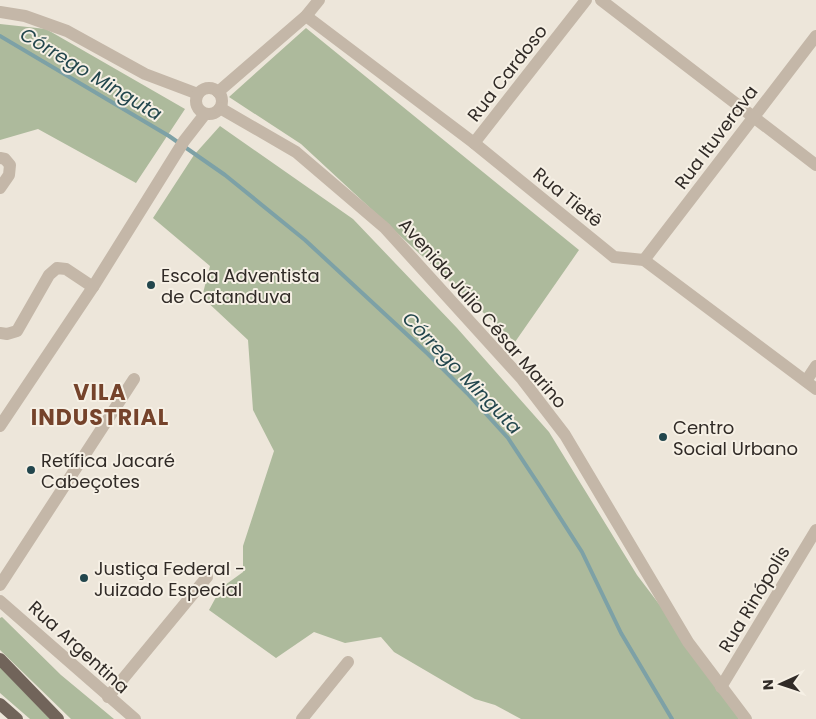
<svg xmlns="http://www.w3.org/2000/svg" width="816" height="719" viewBox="0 0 816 719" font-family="Poppins,sans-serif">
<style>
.green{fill:#adba9c}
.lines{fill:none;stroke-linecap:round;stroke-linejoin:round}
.stream{stroke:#7da1a6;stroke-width:4}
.minor{stroke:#c4b7a8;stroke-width:12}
.major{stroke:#71645a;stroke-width:12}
.poi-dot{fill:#22464d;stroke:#f6f0e5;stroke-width:2}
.labels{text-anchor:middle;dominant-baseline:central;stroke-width:4;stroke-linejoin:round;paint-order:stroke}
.street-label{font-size:18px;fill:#312b27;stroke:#f6f0e5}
.poi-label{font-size:18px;fill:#312b27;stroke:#f6f0e5;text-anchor:start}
.water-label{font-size:19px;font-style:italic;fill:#22464d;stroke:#f6f0e5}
.district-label{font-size:22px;font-weight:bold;letter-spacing:1px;fill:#75432b;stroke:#f6f0e5}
</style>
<rect width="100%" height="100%" fill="#ede6da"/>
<g class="green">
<path d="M0,24L46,29L185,109L136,183L38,129L0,140Z"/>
<path d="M306,28L579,250L515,342L301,144L229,97Z"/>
<path d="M220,126L353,219L457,328L549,432L637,575L709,670L739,719H521L495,705L475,699L452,686L394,652L381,637L345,643L314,632L276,658L209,610L221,588L243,572V546L274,451L253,410L248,340L202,297L210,266L153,218L194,155Z"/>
<path d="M2,617L61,675L114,719H71L0,650V618Z"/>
<path d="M0,667L50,719H30L0,693Z"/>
</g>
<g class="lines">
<path class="stream" d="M0,36L169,136L225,175L305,240L428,354L467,393L508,438L541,488L582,552L621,633L672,719"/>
<g class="minor">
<path d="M601,0L816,165"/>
<path d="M0,12L25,16L67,31L145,74L198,94"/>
<path d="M306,16L474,143L614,257L644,260L816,389"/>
<circle cx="209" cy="101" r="13"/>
<path d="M218,92L306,16L319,0"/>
<path d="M220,108L296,152L385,228L522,379L565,435L688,642L746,719"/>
<path d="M474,143L586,0"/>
<path d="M0,158L5,159L10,165L9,175L0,188"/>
<path d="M644,260L816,36"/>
<path d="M0,333L7,334L17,331L49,275L57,268L66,269L93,287"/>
<path d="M806,381L816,366"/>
<path d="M0,426L93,287L184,141L205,114"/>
<path d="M0,585L134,379"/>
<path d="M0,601L135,719"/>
<path d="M721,687L816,530"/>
<path d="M108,697L207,577"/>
<path d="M302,719L348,662"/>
</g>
<g class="major">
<path d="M0,659L58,719"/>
<path d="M0,704L17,719"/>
</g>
</g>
<g class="poi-dot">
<circle cx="151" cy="285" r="5"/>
<circle cx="663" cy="437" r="5"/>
<circle cx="31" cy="470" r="5"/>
<circle cx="84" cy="578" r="5"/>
</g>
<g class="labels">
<g class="street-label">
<text transform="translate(507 73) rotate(-52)">Rua Cardoso</text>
<text transform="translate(716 137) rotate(-53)">Rua Ituverava</text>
<text transform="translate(568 197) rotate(39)">Rua Tietê</text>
<text transform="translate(483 313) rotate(49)">Avenida Júlio César Marino</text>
<text transform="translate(754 599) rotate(-59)">Rua Rinópolis</text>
<text transform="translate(79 647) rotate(42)">Rua Argentina</text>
</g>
<g class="poi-label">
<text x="161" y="275">Escola Adventista<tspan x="161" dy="21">de Catanduva</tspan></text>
<text x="673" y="427">Centro<tspan x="673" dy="21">Social Urbano</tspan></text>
<text x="41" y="460">Retífica Jacaré<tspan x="41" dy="21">Cabeçotes</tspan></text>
<text x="94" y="568">Justiça Federal -<tspan x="94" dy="21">Juizado Especial</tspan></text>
</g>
<g class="water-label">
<text transform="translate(91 74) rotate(31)">Córrego Minguta</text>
<text transform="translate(462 373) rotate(46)">Córrego Minguta</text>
</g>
<g class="district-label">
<text x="100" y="392">VILA<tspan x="100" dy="25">INDUSTRIAL</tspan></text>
</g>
</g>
<g transform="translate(781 684) rotate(267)" stroke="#f6f0e5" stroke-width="4" paint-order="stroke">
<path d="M0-4L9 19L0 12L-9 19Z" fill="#312b27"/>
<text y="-8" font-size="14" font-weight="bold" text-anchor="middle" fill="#312b27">N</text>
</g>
</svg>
